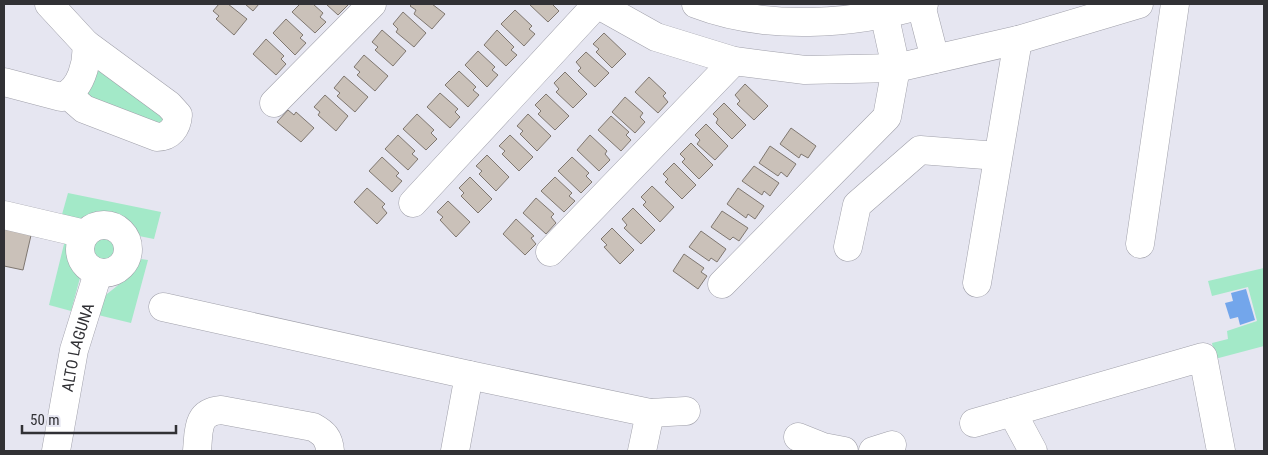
<svg xmlns="http://www.w3.org/2000/svg" width="1268" height="455" viewBox="0 0 1268 455" font-family="'Roboto Condensed',sans-serif">
<style>
.green{fill:#a3e9c8}
.water{fill:#73a6eb}
.building{fill:#cac1b9;stroke:#7f7770}
.lines{fill:none;stroke-linecap:round;stroke-linejoin:round}
.minor-casing{stroke:#a0a0aa;stroke-width:29}
.minor{stroke:#fff;stroke-width:28}
.labels{text-anchor:middle;dominant-baseline:central;stroke-width:4;stroke-linejoin:round;paint-order:stroke}
.street-label{font-size:16px;fill:#313135;stroke:#e6e6f1}
</style>
<rect width="100%" height="100%" fill="#e6e6f1"/>
<g class="green">
<path d="M95,66L168,108L170,128L79,96Z"/>
<path d="M68,193L161,212L154,239L139,236L129,224L113,217L96,216L80,222L61,218Z"/>
<circle cx="104" cy="250" r="17"/>
<path d="M66,236L70,239L72,260L80,278L71,311L49,305Z"/>
<path d="M141,259L148,260L131,323L98,315L103,299L107,294L132,274Z"/>
<path d="M1264,268V346L1215,359L1212,343L1228,339L1227,331L1257,321L1248,287L1212,296L1208,281Z"/>
</g>
<path class="water" d="M1246,289L1255,320L1240,325L1238,317L1230,319L1225,303L1233,301L1231,293Z"/>
<g class="building">
<path d="M219,4H228L247,19L234,35L216,19L219,16L213,11Z"/>
<path d="M245,4H259L253,11Z"/>
<path d="M300,4H313L323,13L320,17L326,22L315,33L292,12Z"/>
<path d="M326,4H349L338,15Z"/>
<path d="M412,4H432L445,14L432,29L414,14L416,10L410,6Z"/>
<path d="M529,4H555L553,5L559,11L548,22Z"/>
<path d="M515,10L532,26L529,29L535,34L524,46L501,24Z"/>
<path d="M403,12L426,33L414,47L396,32L398,29L393,24Z"/>
<path d="M286,19L303,35L300,38L306,43L295,55L273,33Z"/>
<path d="M382,30L406,51L393,66L375,50L378,47L372,42Z"/>
<path d="M497,30L514,47L511,50L517,55L506,66L484,45Z"/>
<path d="M604,33L626,54L612,68L596,52L599,49L593,44Z"/>
<path d="M266,39L284,56L281,59L286,64L276,75L253,54Z"/>
<path d="M478,51L495,67L492,70L498,75L487,87L465,65Z"/>
<path d="M586,52L609,73L595,87L578,71L581,68L576,62Z"/>
<path d="M364,55L388,76L375,91L357,75L360,72L354,67Z"/>
<path d="M459,71L476,87L473,90L479,95L468,107L445,85Z"/>
<path d="M565,72L587,94L573,108L556,92L559,89L554,83Z"/>
<path d="M344,76L368,97L355,112L337,96L340,93L334,88Z"/>
<path d="M649,77L666,93L663,96L668,102L658,113L635,92Z"/>
<path d="M745,84L768,106L754,120L737,104L740,101L735,95Z"/>
<path d="M440,93L458,109L455,112L460,117L450,128L427,107Z"/>
<path d="M546,94L569,116L555,130L538,114L541,111L535,105Z"/>
<path d="M325,95L348,116L336,131L318,115L320,112L314,107Z"/>
<path d="M625,97L643,113L640,117L645,122L635,133L612,112Z"/>
<path d="M724,103L746,125L732,139L716,123L718,119L713,114Z"/>
<path d="M288,110L294,115L296,112L314,128L301,142L277,122Z"/>
<path d="M417,114L434,130L431,133L437,139L426,150L403,129Z"/>
<path d="M528,114L551,136L537,151L520,134L523,131L517,126Z"/>
<path d="M611,116L629,132L626,135L631,140L621,151L598,130Z"/>
<path d="M706,124L728,146L715,160L697,144L700,140L695,135Z"/>
<path d="M791,128L816,146L808,158L801,154L799,158L780,144Z"/>
<path d="M398,135L415,151L412,154L418,159L408,170L385,149Z"/>
<path d="M510,135L533,157L519,171L502,154L505,151L499,146Z"/>
<path d="M590,135L607,151L605,154L610,160L599,171L577,150Z"/>
<path d="M691,143L713,165L699,179L682,162L685,159L680,154Z"/>
<path d="M770,146L796,164L787,177L781,172L778,176L759,163Z"/>
<path d="M487,155L509,177L496,191L479,174L482,171L476,166Z"/>
<path d="M382,157L399,173L396,176L402,181L392,192L369,171Z"/>
<path d="M572,157L589,173L586,176L592,182L581,193L558,171Z"/>
<path d="M674,163L696,185L682,199L665,182L668,179L663,174Z"/>
<path d="M754,166L779,183L770,196L764,191L762,195L742,181Z"/>
<path d="M470,177L492,199L478,213L461,196L464,193L459,188Z"/>
<path d="M555,177L572,193L569,196L575,201L564,212L541,191Z"/>
<path d="M652,186L674,207L660,222L643,205L646,202L641,197Z"/>
<path d="M367,188L385,204L382,207L387,213L377,224L354,202Z"/>
<path d="M738,188L764,206L755,219L748,214L746,218L727,204Z"/>
<path d="M536,198L554,214L551,217L556,223L546,234L523,213Z"/>
<path d="M448,201L470,222L456,237L440,220L443,217L437,212Z"/>
<path d="M633,208L655,230L641,244L624,228L627,225L622,219Z"/>
<path d="M722,211L748,228L739,241L733,237L730,240L711,227Z"/>
<path d="M516,219L534,236L531,238L536,244L525,255L503,234Z"/>
<path d="M4,225L32,231L23,270L4,266Z"/>
<path d="M612,228L634,250L620,264L604,247L607,245L601,239Z"/>
<path d="M701,231L726,249L717,262L711,258L709,261L689,247Z"/>
<path d="M684,254L704,268L701,272L707,276L698,289L673,271Z"/>
</g>
<g class="lines">
<g class="minor-casing">
<g id="minor">
<path d="M696,4C766,31 853,25 924,4"/>
<path d="M921,5L935,59"/>
<path d="M4,82L61,97C81,91 88,62 86,44L49,4"/>
<path d="M68,95L84,109L157,137C170,137 177,128 178,115L169,105L86,44"/>
<path d="M274,103L372,4"/>
<path d="M413,203L597,4L656,37L734,61L805,70L896,68L1018,40L1139,4"/>
<path d="M4,215L85,234"/>
<circle cx="104" cy="249" r="24"/>
<path d="M1140,244L1175,4"/>
<path d="M848,247L857,205L920,150L998,156"/>
<path d="M550,252L734,61"/>
<path d="M977,283L1018,40"/>
<path d="M722,284L887,117L896,68L884,13"/>
<path d="M163,307L469,375L650,413L686,411"/>
<path d="M1012,412L1033,451"/>
<path d="M974,423L1203,357L1221,451"/>
<path d="M798,437L823,447L844,451"/>
<path id="s1" d="M56,451L74,350L98,273"/>
<path d="M197,451C199,431 196,412 221,410L313,427C324,433 329,438 330,451"/>
<path d="M455,451L469,375"/>
<path d="M642,451L650,413"/>
<path d="M873,451L892,445"/>
</g>
</g>
<use href="#minor" class="minor"/>
</g>
<g class="labels">
<g class="street-label">
<text stroke="none"><textPath href="#s1" startOffset="106">ALTO LAGUNA</textPath></text>
</g>
</g>
<rect width="1268" height="455" fill="none" stroke="#313135" stroke-width="10"/>
<path d="M22 425v8h154v-8" fill="none" stroke="#313135" stroke-width="2.5"/>
<text x="30" y="425" font-size="15" fill="#313135" stroke="#e6e6f1" stroke-width="4" paint-order="stroke">50 m</text>
</svg>
